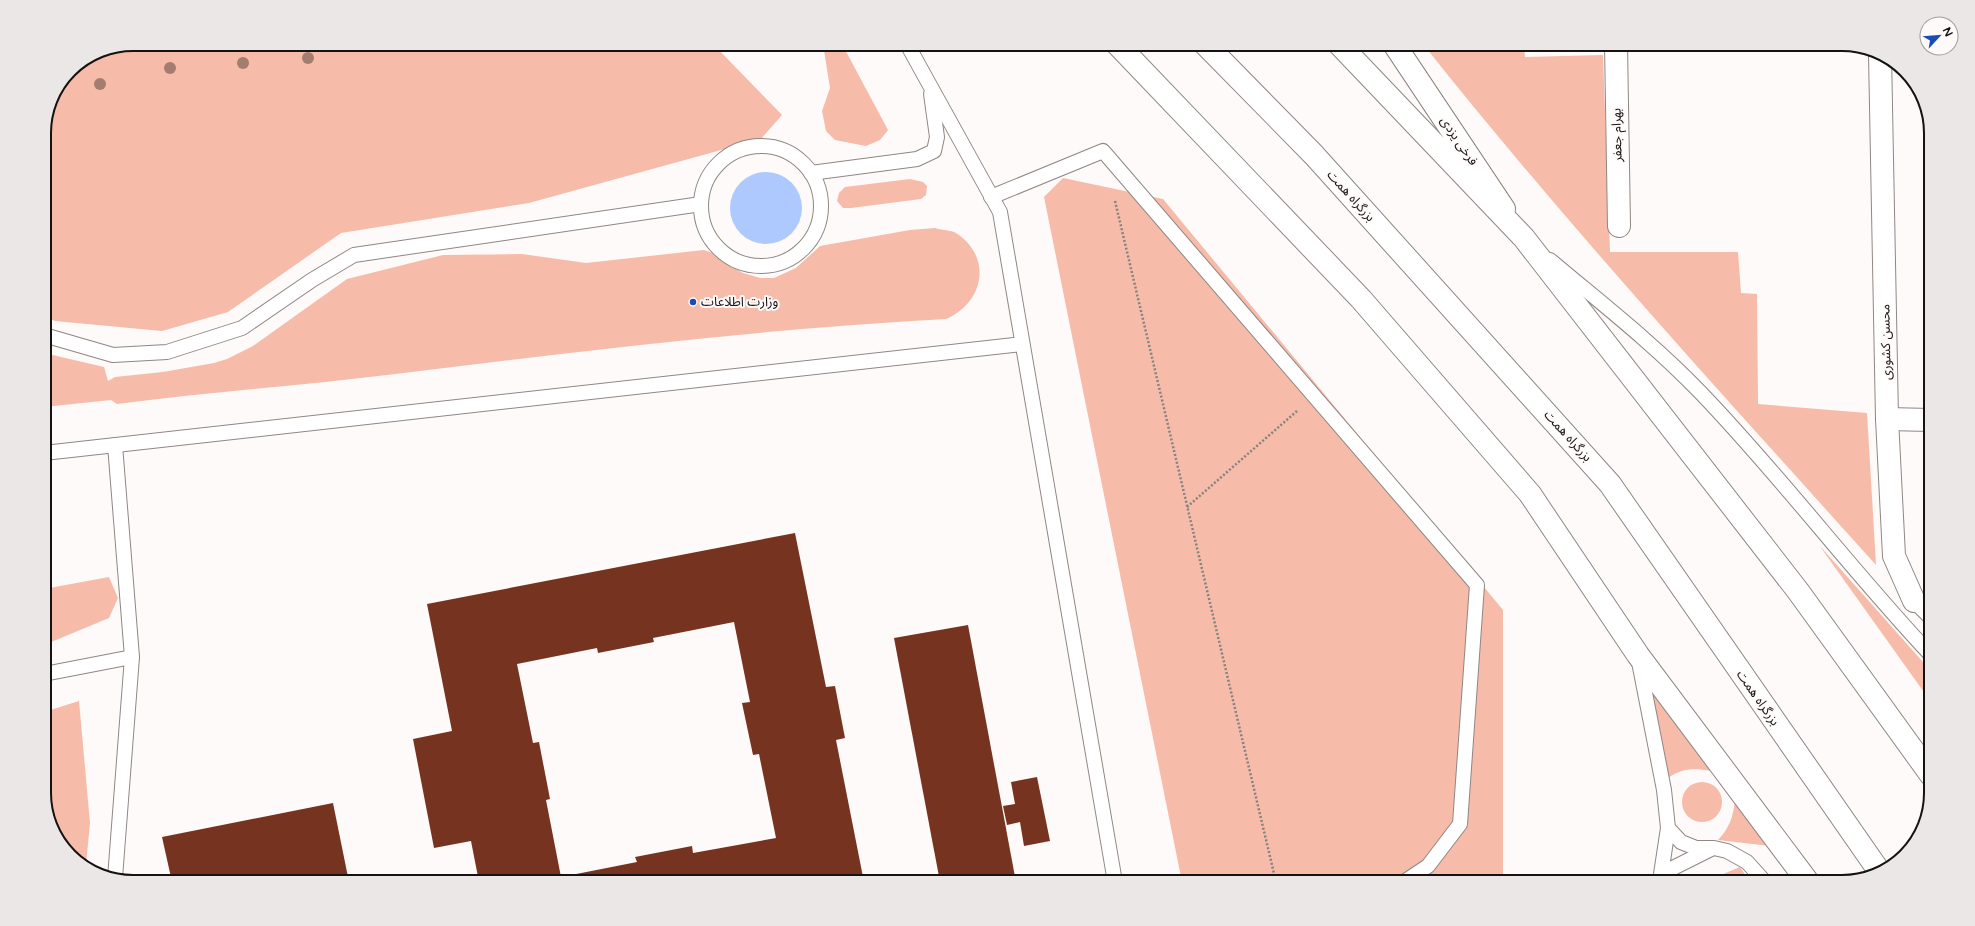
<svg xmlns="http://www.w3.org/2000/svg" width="1975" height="926" viewBox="0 0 1975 926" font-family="'Varela Round','Noto Sans Arabic',sans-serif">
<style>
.green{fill:#f6bba9}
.water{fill:#adc9fd}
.building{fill:#76331f;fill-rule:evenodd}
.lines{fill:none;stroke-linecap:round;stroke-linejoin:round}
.lane-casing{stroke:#8f8784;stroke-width:16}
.street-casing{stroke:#8f8784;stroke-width:24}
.secondary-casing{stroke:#8f8784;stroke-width:24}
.highway-casing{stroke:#8f8784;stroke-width:24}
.path{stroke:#858281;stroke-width:2.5;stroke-dasharray:2 2;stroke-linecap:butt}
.lane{stroke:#fff;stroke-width:14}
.street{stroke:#fff;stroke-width:22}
.secondary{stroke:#fff;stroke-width:22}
.highway{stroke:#fff;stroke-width:22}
.tree{fill:#a47d71}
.poi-dot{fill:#1a4bb8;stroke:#fefaf9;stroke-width:1.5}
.labels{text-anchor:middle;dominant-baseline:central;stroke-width:4;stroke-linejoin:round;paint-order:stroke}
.street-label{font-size:13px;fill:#151211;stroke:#fefaf9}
.poi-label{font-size:13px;fill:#151211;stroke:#fefaf9;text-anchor:start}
.rim{fill:none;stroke:#151211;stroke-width:2}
</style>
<rect width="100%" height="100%" fill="#fefaf9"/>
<g class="green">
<path d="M172,44H713L782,115L761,139L529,203L341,233L228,312L162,331L55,321L44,316V128L53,94L70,70L99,51Z"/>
<path d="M823,44H842L888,130L880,140L866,146L835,140L826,131L822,111L830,88Z"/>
<path d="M1423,44H1480V50L1524,47L1525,57L1603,55L1610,252H1738L1741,293L1757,294L1758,404L1867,413L1876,565C1722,394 1566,224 1423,44Z"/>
<path d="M1063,178L1163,199L1503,610V882H1255L1253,878L1229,882H1182L1044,197Z"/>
<path d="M910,179L923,182L927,186L926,195L921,199L851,208H843L837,201L839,193L845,187Z"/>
<path d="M935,228C941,230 951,230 956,233C993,257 984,303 946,319C759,329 573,352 387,375C297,386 207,392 117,404L111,400L44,407V353L104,367L108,381L115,377L163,372L214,363L227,359L253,346L347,279L443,255L522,254L586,263L704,250L716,254L724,262L743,273L760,278H774L796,268L820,246L910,230Z"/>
<path d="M1819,545L1931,671V702Z"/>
<path d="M109,577L118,598L109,618L44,645V589Z"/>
<path d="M1649,687L1711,771C1694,768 1682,768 1668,778Z"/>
<path d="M79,701L90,823L86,865L62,847L44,799V712Z"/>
<circle cx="1702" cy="802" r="20"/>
<path d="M1735,800L1770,846L1718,840C1730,827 1733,817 1735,800Z"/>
<path d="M1740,867L1750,882H1704Z"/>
</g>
<circle class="water" cx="766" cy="208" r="36"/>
<g class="building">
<path d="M795,533L826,687L835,686L845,738L836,740L864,882H479L471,841L434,848L413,739L452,731L427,604ZM734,622L750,702L742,703L753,755L759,754L776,838L693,853L692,846L635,857L637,862L561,877L546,800L550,799L539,742L533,743L517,664L597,648L598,653L654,642L653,638Z"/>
<path d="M968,625L1016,882H940L894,638Z"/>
<path d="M1037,777L1050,841L1024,846L1020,822L1007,825L1003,806L1015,804L1011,782Z"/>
<path d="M333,803L349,882H172L162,837Z"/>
</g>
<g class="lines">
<g class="lane-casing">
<g id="lane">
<path d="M907,44L1000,212L1115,882"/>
<circle cx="761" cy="206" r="60"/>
<path d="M811,173L917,159L934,151L937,137L931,94"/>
<path d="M991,197L1103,151L1477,585L1460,824L1428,866L1404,882"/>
<path d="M1550,260C1601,303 1654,344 1700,392C1781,476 1851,570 1931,655"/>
<path d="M44,335L113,355L167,352L242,328L312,280L354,255L701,204"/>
<path d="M115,445L132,657L115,878"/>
<path d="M44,453L1022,344"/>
<path d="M1914,601L1931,618"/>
<path d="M1639,662L1664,790L1668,828L1681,842L1696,848H1714L1727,851L1747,862L1765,882"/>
<path d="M44,674L132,657"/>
<path d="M1668,828L1661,874L1711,849"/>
</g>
</g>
<g class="street-casing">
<g id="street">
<path d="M1616,44L1619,226"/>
<path d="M1880,54L1887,419L1894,556L1914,601"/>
<path d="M1887,419L1931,420"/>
</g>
</g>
<g class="secondary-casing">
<g id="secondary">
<path d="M1117,44L1361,299L1530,494L1638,655L1808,882"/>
<path d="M1394,44L1504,209"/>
</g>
</g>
<g class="highway-casing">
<g id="highway">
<path d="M1205,44L1314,155L1610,484L1879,871"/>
<path d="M1339,44L1524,238L1798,591L1931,775"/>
</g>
</g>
<g class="path">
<path d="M1115,201L1276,882"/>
<path d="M1187,507L1297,411"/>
</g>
<use href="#lane" class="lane"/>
<use href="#street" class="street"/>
<use href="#secondary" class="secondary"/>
<use href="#highway" class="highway"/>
</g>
<g class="tree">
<circle cx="308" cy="58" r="6"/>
<circle cx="243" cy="63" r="6"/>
<circle cx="170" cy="68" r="6"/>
<circle cx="100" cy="84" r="6"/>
</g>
<circle class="poi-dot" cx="693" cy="302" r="4"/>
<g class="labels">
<g class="street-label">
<text transform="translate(1617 135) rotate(-91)">بهرام جعفر</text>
<text transform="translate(1459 141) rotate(56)">فرخی یزدی</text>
<text transform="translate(1351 196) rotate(48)">بزرگراه همت</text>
<text transform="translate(1886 342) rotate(-91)">محسن کشوری</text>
<text transform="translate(1568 436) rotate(48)">بزرگراه همت</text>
<text transform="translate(1758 698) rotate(55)">بزرگراه همت</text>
</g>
<g class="poi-label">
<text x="701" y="302">وزارت اطلاعات</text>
</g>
</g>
<path d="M0 0H1975V926H0ZM133 51H1842A82 82 0 0 1 1924 133V793A82 82 0 0 1 1842 875H133A82 82 0 0 1 51 793V133A82 82 0 0 1 133 51Z" fill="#ebe7e6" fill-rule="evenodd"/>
<path class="rim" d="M133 51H1842A82 82 0 0 1 1924 133V793A82 82 0 0 1 1842 875H133A82 82 0 0 1 51 793V133A82 82 0 0 1 133 51Z"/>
<g transform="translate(1939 36) rotate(64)"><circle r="19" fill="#fefaf9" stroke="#a19d9c"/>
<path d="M0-3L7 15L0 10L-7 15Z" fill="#1a4bb8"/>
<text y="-6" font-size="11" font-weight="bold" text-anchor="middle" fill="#151211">N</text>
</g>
</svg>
